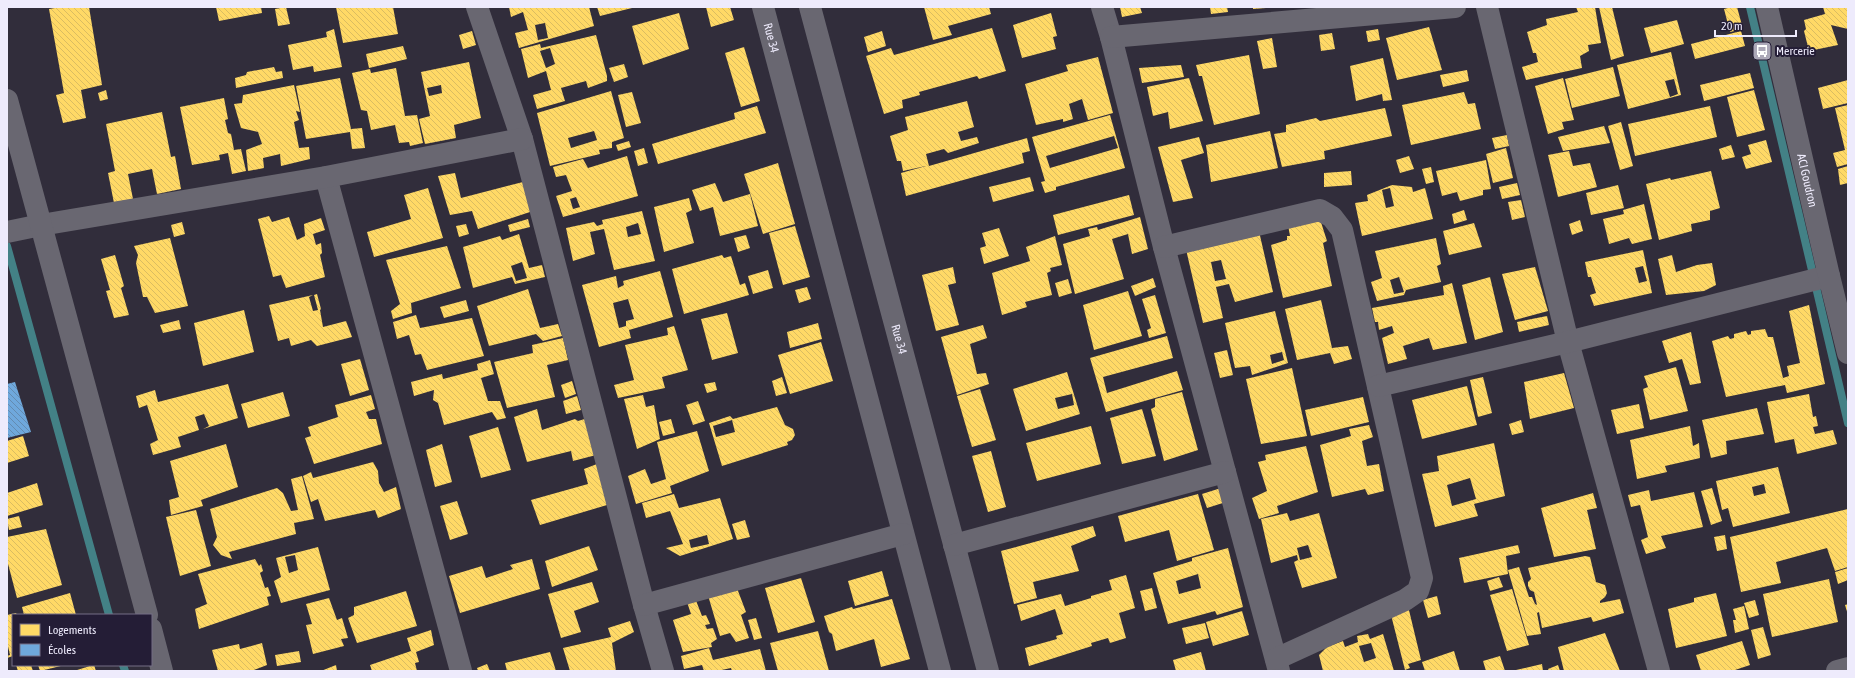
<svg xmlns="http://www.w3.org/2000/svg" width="1855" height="678" viewBox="0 0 1855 678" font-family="'Asap Condensed',sans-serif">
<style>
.homes{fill:url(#homes-back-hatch);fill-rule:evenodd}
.schools{fill:url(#schools-back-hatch)}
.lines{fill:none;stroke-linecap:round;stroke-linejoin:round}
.stream{stroke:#438186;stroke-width:8}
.minor{stroke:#696771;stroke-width:22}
.tertiary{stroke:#696771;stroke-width:22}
.labels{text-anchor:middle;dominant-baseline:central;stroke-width:4;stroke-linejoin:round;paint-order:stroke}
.street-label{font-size:12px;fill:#eeebfc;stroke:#241d36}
.poi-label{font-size:12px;fill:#eeebfc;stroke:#241d36;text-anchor:start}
</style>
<defs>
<pattern id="homes-back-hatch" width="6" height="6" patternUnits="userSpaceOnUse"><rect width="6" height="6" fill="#ffd966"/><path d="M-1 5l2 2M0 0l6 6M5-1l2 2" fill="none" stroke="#dabc61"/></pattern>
<pattern id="schools-back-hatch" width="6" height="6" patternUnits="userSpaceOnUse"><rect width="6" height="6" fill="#6fa8dc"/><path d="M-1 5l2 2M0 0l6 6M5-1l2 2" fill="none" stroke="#638bb1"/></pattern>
</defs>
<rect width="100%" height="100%" fill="#312d3b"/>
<g class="homes">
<path d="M61,7H89L102,85L81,90L86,118L63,123L56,95L64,93L49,9Z"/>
<path d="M216,7H261L262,13L219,21Z"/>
<path d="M286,7L290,24L278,26L275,9Z"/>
<path d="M336,7H393L398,34L343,43Z"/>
<path d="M509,7H589L594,26L519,48L515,33L528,30L523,12L511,17ZM545,23L548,38L538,40L535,25Z"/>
<path d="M597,7H632V8L600,16Z"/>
<path d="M706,7H730L734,20L711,27Z"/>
<path d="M924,7H989L991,14L948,26L952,35L933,40Z"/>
<path d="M1120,7H1140L1142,13L1122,17Z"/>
<path d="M1210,7H1227L1228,12L1211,14Z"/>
<path d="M1253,7H1266V8L1253,9Z"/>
<path d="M1576,7H1595L1601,43L1588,45L1589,51L1580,56L1582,68L1526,80L1522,67L1538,62L1536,53H1533L1527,32L1547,25L1546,19L1578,12Z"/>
<path d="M1599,7H1612L1624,56L1611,60Z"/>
<path d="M1732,7H1737L1743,29L1730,32L1724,9Z"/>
<path d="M1823,7H1848V29L1831,25L1838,45L1809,51L1804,31L1806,29L1804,20L1825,14Z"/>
<path d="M679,13L689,49L643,65L632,26Z"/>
<path d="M1051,13L1057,36L1053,37L1056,49L1022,58L1013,25Z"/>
<path d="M1677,20L1684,44L1651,53L1644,28Z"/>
<path d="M1429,27L1442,70L1397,80L1386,38Z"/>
<path d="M992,28L1006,71L979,79L977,76L919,92L920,95L902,100L903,108L884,114L866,56L891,48L894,55Z"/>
<path d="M334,29L342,67L314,72L313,66L293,70L288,45L327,37L326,32Z"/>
<path d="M1378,29L1380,40L1368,42L1366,31Z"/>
<path d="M472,31L476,45L463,49L459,35Z"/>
<path d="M882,31L886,46L868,52L864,37Z"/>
<path d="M1741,31L1745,46L1695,59L1691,44Z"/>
<path d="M1332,33L1335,49L1321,51L1319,35Z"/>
<path d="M596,35L607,76V81L588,88L586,81L561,88L565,101L537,109L533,95L551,90L546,71L528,78L521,49L540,44L541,48ZM550,48L555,64L546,68L540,51Z"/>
<path d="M1272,38L1277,67L1263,69L1257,41Z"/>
<path d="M403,46L407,59L369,68L366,54Z"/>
<path d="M744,47L760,101L741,107L725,53Z"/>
<path d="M1671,52L1681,95L1628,109L1617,65ZM1674,79L1678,94L1670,97L1665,81Z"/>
<path d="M1249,55L1260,114L1214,125L1202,76H1199L1196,65Z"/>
<path d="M1098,57L1113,113L1088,120L1082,99L1069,104L1073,119L1063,122V119L1036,125L1025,84L1068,71L1066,65Z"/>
<path d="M1383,58L1392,100L1383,101L1382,94L1356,101L1350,66Z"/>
<path d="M469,62L481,118L454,125L456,138L425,144L419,119L430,116L421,72ZM441,85L442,93L429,96L427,88Z"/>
<path d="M624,64L628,77L614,82L609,68Z"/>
<path d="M1181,65L1184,77L1142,83L1139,68Z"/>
<path d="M274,67L276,72L282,71L283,78L236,88L235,78L246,75L247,72Z"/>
<path d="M1613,67L1620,96L1572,108L1565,79Z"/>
<path d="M396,68L405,116L417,115L423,143L410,146L409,142L399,143L395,125L371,130L367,111L361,110L352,73L370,69L371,73Z"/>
<path d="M1467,70L1469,81L1443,87L1440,75Z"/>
<path d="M1750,73L1754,88L1704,101L1700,85Z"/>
<path d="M340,78L351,129L362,128L365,148L352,149L350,132L306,139L296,86Z"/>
<path d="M1189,78L1203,121L1170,129L1168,112L1153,116L1147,87Z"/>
<path d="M1563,78L1574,120L1562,122L1564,129L1548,134L1535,86Z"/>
<path d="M1848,80V103L1823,109L1818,88Z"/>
<path d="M294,85L300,112L296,111L299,120L294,122L299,148L309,147L310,159L281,166L280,154L263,158L264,168L248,171L246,150L262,144L258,132L241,128L234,104L242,103L243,95Z"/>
<path d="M106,90L108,99L100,101L98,93Z"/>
<path d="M1754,90L1765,130L1737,137L1727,97Z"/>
<path d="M611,91L624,138L612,142V148L599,150L600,154L550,166L537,113ZM594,131L597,140L571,148L568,138Z"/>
<path d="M632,92L641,123L626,127L618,95Z"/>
<path d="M1464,92L1468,104L1475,103L1481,129L1411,145L1402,105Z"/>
<path d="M224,98L228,119L225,120L228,133L231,134L234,150L241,149L246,171L232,174L228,153L219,155L220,160L192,165L180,107Z"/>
<path d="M967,101L974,127L958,132L961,141L977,137L979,143L948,153L944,149L926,154L929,166L1027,138L1030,151L1022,153L1024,163L906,196L901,173L926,166L903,171L901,161H897L890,136L908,130L905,117Z"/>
<path d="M1848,105V164L1837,167L1833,153L1845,150L1835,108Z"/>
<path d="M757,106L766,133L658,164L652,144L735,119L734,113Z"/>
<path d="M1710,106L1717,137L1635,156L1628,124Z"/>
<path d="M1385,108L1392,136L1324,151L1325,159L1282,167L1274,134L1286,132V125L1316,118L1320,121Z"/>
<path d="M162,112L171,157L175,156L181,189L157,194L152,169L128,174L133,199L114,203L108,173L115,171L106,124Z"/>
<path d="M1110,115L1125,168L1056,187V190L1045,193L1041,182L1045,181L1032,137ZM1114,136L1118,148L1050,168L1046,156Z"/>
<path d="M1621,122L1633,166L1620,170L1608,126Z"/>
<path d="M1604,126L1610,143L1563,151L1558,137Z"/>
<path d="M1270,131L1278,168L1211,182L1206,145Z"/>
<path d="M1507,135L1509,146L1495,149L1492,138Z"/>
<path d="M1199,137L1204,153L1181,160L1193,198L1173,202L1158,147Z"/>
<path d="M1766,140L1772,162L1746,169L1742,157L1751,154L1748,145Z"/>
<path d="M629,141L631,147L618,151L616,145Z"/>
<path d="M1731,145L1735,157L1722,160L1719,149Z"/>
<path d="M644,148L648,163L638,166L634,151Z"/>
<path d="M1506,148L1513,178L1493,183L1486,154Z"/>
<path d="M1569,151L1573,166L1590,163L1597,187L1558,197L1548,155Z"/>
<path d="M627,156L638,196L563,217L556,196L572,191L566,175L556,177L553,167L583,159L588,168ZM576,197L580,207L573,209L570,199Z"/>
<path d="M1409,156L1414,169L1400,173L1396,160Z"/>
<path d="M1486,160L1491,189L1483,190V195L1460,201L1457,192L1442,196L1436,171Z"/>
<path d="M778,163L795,224L763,234L744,174Z"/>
<path d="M1848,166V183L1840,185L1838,169Z"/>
<path d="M1431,167L1434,182L1426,184L1422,169Z"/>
<path d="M1351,171L1352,185L1324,187V173Z"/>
<path d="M1711,171L1720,208L1710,211V220L1691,224L1692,231L1659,240L1646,184L1670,178L1671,180Z"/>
<path d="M455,173L461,198L523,182L533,211L478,229L472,211L450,215L438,176Z"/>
<path d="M1030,177L1034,191L993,202L989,187Z"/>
<path d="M715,183L723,202L750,194L758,226L720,236L713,207L700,211L692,190Z"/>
<path d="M1517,183L1520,195L1502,199L1499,187Z"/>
<path d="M1392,185L1412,187L1413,192L1425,188L1433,219L1362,236L1355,203L1368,201L1367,195ZM1390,188L1394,206L1386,208L1382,190Z"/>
<path d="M1618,185L1624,208L1591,215L1586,193Z"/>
<path d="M428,188L443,238L374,257L367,232L411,219L404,195Z"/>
<path d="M1129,195L1134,215L1058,235L1053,215Z"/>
<path d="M689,198L692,210L686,213L694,243L664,252L654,207Z"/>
<path d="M1521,200L1525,217L1512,220L1508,202Z"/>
<path d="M1644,204L1652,239L1632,244L1629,238L1609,244L1603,219L1624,214L1623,210Z"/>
<path d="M1464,210L1467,220L1454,224L1452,214Z"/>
<path d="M642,211L655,261L614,270L604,229L590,232L595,254L573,261L566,228L594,222L597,226L603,224L602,220ZM638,223L641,234L628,237L626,227Z"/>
<path d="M269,216L272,222L289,217L297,240L305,236L304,224L321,218L325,230L313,234L316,245L321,243L322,253L320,255L325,277L286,288L281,275L273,277L258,219Z"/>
<path d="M1319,216L1327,241L1323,243L1332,286L1283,298L1271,245L1287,240V236H1290L1288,225Z"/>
<path d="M1140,217L1148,249L1132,254L1128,234L1112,239L1124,279L1075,294L1063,244L1090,236L1088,229L1097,227L1098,230Z"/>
<path d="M528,219L530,227L510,232L508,225Z"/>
<path d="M1580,220L1583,231L1572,235L1569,224Z"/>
<path d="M182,222L185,234L174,237L171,225Z"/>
<path d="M1474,223L1482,247L1449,255L1443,231Z"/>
<path d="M466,224L469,234L459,237L456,226Z"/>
<path d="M795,226L810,277L783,285L769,233Z"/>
<path d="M1258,227L1273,292L1235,302L1229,284L1216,287L1223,318L1203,323L1185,245ZM1221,260L1226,279L1215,281L1211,262Z"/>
<path d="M999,228L1009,256L984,264L980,248L986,246L982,233Z"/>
<path d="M519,234L529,268L542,265L545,277L515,284L512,277L473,288L463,247L500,236L502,240ZM522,262L527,278L516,281L511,266Z"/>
<path d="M746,235L750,248L738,252L734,238Z"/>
<path d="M1055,236L1062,265L1050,268L1051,271L1047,273L1052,295L1025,302L1027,307L1002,315L992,273L1030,261L1026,247Z"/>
<path d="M170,238L188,306L155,313L147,297H143L136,263L138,255L134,246Z"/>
<path d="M1436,238L1441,264L1437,266L1441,282L1406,290L1404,295L1377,301L1371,282L1382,278L1375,251ZM1399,277L1404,292L1394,294L1390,280Z"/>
<path d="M447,246L461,288L411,303L412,313L393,319L391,311L400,304L386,260Z"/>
<path d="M1643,250L1652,293L1594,306L1590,295L1596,293L1591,277H1588L1585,262ZM1643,266L1647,281L1639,283L1635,268Z"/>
<path d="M115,255L124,286L121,288L129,315L114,318L106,291L110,290L101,259Z"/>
<path d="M722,255L724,258L731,256L740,285L745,283L749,295L684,314L672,269Z"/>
<path d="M1672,255L1676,272L1697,265L1712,263L1716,285L1704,291L1666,295L1658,259Z"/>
<path d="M953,267L956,283L948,285L959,325L936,331L922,275Z"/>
<path d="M1535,267L1548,311L1515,320L1502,274Z"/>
<path d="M768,270L773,288L753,294L748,276Z"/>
<path d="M660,271L673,317L629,330L631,338L599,347L582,285L616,276L618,288L624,285L623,281ZM628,299L634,319L626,321V326L619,328L613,303Z"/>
<path d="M1490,277L1503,332L1475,340L1462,285Z"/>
<path d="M1153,278L1156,287L1135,296L1131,286Z"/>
<path d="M1068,279L1072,293L1059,297L1055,283Z"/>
<path d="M1452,283L1467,343L1433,350L1429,338L1403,346L1407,359L1388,364L1382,338L1394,333L1392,326L1379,330L1378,322H1375L1372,308L1444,295L1443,286Z"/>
<path d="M807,287L811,299L799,303L795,290Z"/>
<path d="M528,289L540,328L558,324L562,336L543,341L536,334L489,346L477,306Z"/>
<path d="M1128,291L1142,336L1094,350L1083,305Z"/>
<path d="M317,294L321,309L320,310L323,327L346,321L352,337L317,346L311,340L291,346L289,338L278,341L269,305L313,295L309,297L313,311L318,310L314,295Z"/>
<path d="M1155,295L1166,333L1149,338L1147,330L1151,328L1142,299Z"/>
<path d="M466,300L469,311L444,318L440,307Z"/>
<path d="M1321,300L1332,348L1348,346L1352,359L1334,364L1330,353L1297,360L1285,309Z"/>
<path d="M1809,305L1825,384L1787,393L1785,385L1726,397L1712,341L1728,336L1730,339L1734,338V334L1746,331L1748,335L1751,334V331L1765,329L1768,337H1773L1783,378L1789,376L1787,366L1800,363L1789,311Z"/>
<path d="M244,310L254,352L203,366L194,323Z"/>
<path d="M1275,311L1288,363L1252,375L1250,366L1235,368L1225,323ZM1282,352L1284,360L1272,364L1270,355Z"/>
<path d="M727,313L738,353L712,360L701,319Z"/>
<path d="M416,315L420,328L472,318L484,356L427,370L421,354L415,355L409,335L397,339L393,322Z"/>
<path d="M1547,316L1549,325L1519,332L1517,322Z"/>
<path d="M179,320L181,329L163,333L160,325Z"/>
<path d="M818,323L822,339L790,348L787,332Z"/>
<path d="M983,325L987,338L970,344L977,374L986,373L989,384L957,395L941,337Z"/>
<path d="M674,326L688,370L662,377L665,388L618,398L614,385L634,380L625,345L668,335L667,328Z"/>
<path d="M1691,332L1701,383L1690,385L1682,359L1669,363L1662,341Z"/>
<path d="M1167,336L1173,358L1103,377L1107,393L1177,371L1183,390L1106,412L1090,358Z"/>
<path d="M563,338L568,360L547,365L555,397L507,408L494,362L533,353L532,345Z"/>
<path d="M821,342L833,381L790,394L778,355Z"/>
<path d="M1227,350L1233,375L1220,378L1214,353Z"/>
<path d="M360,359L369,390L350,396L341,364Z"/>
<path d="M490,360L494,374L481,378L488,401H500L506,418L497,420L492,412L444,425L438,403L433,400L434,390L414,396L411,382L442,374L443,379L478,370L477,364Z"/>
<path d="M1676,367L1688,411L1650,420L1643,389L1648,387L1644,376Z"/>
<path d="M1292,368L1307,436L1261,444L1246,379Z"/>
<path d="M1067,372L1080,414L1026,431L1013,389ZM1072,394L1074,405L1058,409L1055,398Z"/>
<path d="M1564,373L1574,408L1530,419L1524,382Z"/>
<path d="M782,377L787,393L776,396L772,381Z"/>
<path d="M1483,377L1492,413L1478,417L1470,380Z"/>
<path d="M572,381L576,394L565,398L561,385Z"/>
<path d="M715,382L717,390L707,393L704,384Z"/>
<path d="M228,384L238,418L203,429L209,426L204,414L195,417L199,430L178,437L181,447L153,455L150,444L158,440L147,405L139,408L136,396L155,390L158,402Z"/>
<path d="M1467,386L1477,425L1422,439L1412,400Z"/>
<path d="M980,389L996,440L972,447L957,396Z"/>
<path d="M283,392L290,416L248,428L241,404Z"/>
<path d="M1182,392L1198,450L1164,461L1151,409L1155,407V399Z"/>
<path d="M1809,394L1813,417L1816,416L1818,426L1813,427L1815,434L1833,430L1837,444L1797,454L1794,439L1775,443L1767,402Z"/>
<path d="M371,395L375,409L366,412L369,419H376L382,444L314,464L305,438L311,436L308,427L338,417L335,405Z"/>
<path d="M643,395L646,407L654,405L660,439L637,449L624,399Z"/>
<path d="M577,396L581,410L566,414L563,401Z"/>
<path d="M1363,397L1369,422L1311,436L1305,410Z"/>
<path d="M698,401L705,421L693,425L686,405Z"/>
<path d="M1639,404L1644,428L1617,434L1611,410Z"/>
<path d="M777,407L785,425L793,429L795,435L792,440L787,442L788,445L722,466L709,423L730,416L733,419ZM732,420L735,432L716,437L713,426Z"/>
<path d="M1757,408L1764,434L1726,441L1727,454L1711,458L1702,420Z"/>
<path d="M537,409L542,430L575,419L578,421L588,418L600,454L573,461L571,451L527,462L514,417Z"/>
<path d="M1142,409L1156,456L1122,464L1110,418Z"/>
<path d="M671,419L675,433L663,436L659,422Z"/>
<path d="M1521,420L1524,432L1512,435L1509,424Z"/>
<path d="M1369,425L1373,437L1362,441L1367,466L1379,464L1384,491L1368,495L1365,489L1332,497L1320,445L1351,436L1349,429Z"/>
<path d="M1091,426L1101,464L1037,481L1026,443Z"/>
<path d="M1690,426L1693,446L1699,443L1700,458L1665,466L1667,472L1637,479L1630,440Z"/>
<path d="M498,427L511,470L481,478L469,436Z"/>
<path d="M697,431L709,471L670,486L672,493L636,504L628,476L645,469L651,484L666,479L657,442Z"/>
<path d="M23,436L29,456L7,463V441Z"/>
<path d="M1494,443L1505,496L1474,504L1478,516L1435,527L1422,474L1439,471L1437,456ZM1470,478L1476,499L1452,506L1447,485Z"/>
<path d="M226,444L238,487L201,500L203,506L171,515L169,500L179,497L170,461Z"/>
<path d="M442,444L452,482L435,487L426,450Z"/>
<path d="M1306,446L1318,492L1277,506L1279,513L1259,519L1252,498L1267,491L1258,462L1266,460L1265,455Z"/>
<path d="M991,451L1006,507L988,512L972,456Z"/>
<path d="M373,462L378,471L379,483L384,492L396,487L401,509L378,518L375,510L325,521L318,499L311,502L303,476L311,472L313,478Z"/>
<path d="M597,464L607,505L540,525L531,500L588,484L584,469Z"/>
<path d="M1778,467L1790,513L1733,527L1728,508L1722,510L1716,481ZM1764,484L1766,493L1754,496L1752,487Z"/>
<path d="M302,476L314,519L294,523L296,534L229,552L232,559L221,555L213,545L217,537L210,509L277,488L283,493L291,511L298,510L291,479Z"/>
<path d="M37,483L43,505L7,516V493Z"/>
<path d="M1221,488L1226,502L1207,508L1202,494Z"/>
<path d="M1712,488L1722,521L1711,525L1701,491Z"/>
<path d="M1649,490L1651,501L1694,492L1703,527L1661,536L1666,548L1646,554L1641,540L1648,537L1640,505L1631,507L1628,495Z"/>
<path d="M1593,493L1597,508L1587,510L1596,549L1554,557L1541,508Z"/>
<path d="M674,494L679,508L720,498L733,539L680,556L666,548L683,544L670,511L646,518L642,503ZM707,535L709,544L691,548L689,540Z"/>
<path d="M1198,494L1214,550L1177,561L1169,530L1125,542L1118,516Z"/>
<path d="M457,501L468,534L450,540L440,506Z"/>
<path d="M1848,509V567L1835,571L1827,548L1776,562L1781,583L1741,592L1730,537Z"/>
<path d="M196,510L211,566L180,576L166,517Z"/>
<path d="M1287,513L1290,521L1319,513L1337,578L1302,588L1294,562L1298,560L1297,555L1271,563L1261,519ZM1308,545L1312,557L1300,560L1297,548Z"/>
<path d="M19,516L22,527L9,530L7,519Z"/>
<path d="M745,520L750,537L737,540L732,524Z"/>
<path d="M1093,526L1096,536L1071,546L1079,571L1033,582L1037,598L1014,604L1001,551Z"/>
<path d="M46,529L62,585L17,598L7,560V537Z"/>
<path d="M1725,535L1727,549L1717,551L1714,537Z"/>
<path d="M1518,545L1520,553L1506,556L1508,574L1464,583L1459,558Z"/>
<path d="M589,546L598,570L552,587L545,561Z"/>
<path d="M318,547L330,590L281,603L274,581L281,577L276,558ZM295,555L298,570L289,573L285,557Z"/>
<path d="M1228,548L1243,607L1217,615L1215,611L1168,624L1153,573L1192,561V558ZM1198,574L1201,588L1179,594L1176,581Z"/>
<path d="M1585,556L1590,557L1596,582L1605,585L1607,593L1605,597L1600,601V603L1620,599L1624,613L1593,622L1591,617L1542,628L1539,612L1537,613L1541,634L1527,636L1508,570L1519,567L1529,597H1532L1535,604L1537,605L1534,592L1530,590L1528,586V582L1531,579L1528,568Z"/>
<path d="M255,559L259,566L261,564L263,571L260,573L265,588L268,587L271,596L267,597L269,605L199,629L195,609L207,604L198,574Z"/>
<path d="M532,559L540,589L460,613L449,576L482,566L486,578L513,569L510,565Z"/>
<path d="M1848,568V580L1838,584L1835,572Z"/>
<path d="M882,571L889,596L855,606L848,581Z"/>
<path d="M1126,575L1135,608L1119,613L1126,638L1110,643L1108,638L1091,643L1092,646L1029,666L1025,648L1057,639L1056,636L1063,634L1055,609L1021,621L1017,605L1061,594L1065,606L1091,598V596L1112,590L1109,580Z"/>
<path d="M1499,577L1503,587L1490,591L1487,581Z"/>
<path d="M801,578L815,622L778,633L765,588Z"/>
<path d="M1829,579L1838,622L1772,637L1763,594Z"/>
<path d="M592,582L599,602L574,611L581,632L561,638L548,594Z"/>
<path d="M735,583L746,612L741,615L749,638L736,642L730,633L720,636L707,592Z"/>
<path d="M1152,588L1157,608L1145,611L1140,591Z"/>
<path d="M1512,589L1529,645L1507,651L1490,595Z"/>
<path d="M406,591L417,626L357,643L348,618L354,615V607Z"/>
<path d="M70,593L76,615H24L22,607Z"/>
<path d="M1716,593L1727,636L1676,648L1668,609L1694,602V598Z"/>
<path d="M1437,596L1441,614L1428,618L1423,600Z"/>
<path d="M329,598L337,620L342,618L348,638L341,639L344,646L313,654L306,625L312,624L306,604Z"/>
<path d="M695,598L702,616L706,615L710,624L705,625L707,629L713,628L717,639L711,643L712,647L683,652L673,620L691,614L687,602Z"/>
<path d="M892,599L910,659L881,667L874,639L836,651L832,634L829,632L824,616L852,607L853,609Z"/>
<path d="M1755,600L1759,615L1749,618L1744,603Z"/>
<path d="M1848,604V615L1845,605Z"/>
<path d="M1408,606L1421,660L1408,664L1410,668L1405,670L1390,611Z"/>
<path d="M1744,606L1749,629L1735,633L1733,620H1736L1733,609Z"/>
<path d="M1242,611L1249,635L1213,646L1206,622Z"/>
<path d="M16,613L17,615H13V656L7,658V656L10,655L7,642V615Z"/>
<path d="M756,618L762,638L754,640L748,620Z"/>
<path d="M630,621L634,632L612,643L616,671H570L563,648L611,637L608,628Z"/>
<path d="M1205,623L1209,638L1186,644L1182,628Z"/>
<path d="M1763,627L1771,655L1758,659L1751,630Z"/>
<path d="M431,630L434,645L416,652L419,662L415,663L417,671H372L370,665L411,651L407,638Z"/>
<path d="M818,631L829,671H778L770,643Z"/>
<path d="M1605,633L1620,671H1564L1558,647Z"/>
<path d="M1368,634L1370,639L1383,634L1394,671H1323L1319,655L1327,647L1343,641L1345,647L1358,642L1357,636ZM1371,643L1376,658L1364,662L1359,646Z"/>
<path d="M1742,641L1750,665L1732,671H1701L1696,655Z"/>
<path d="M262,643L267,665L251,671H218L212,650L239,644L240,649Z"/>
<path d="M709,648L713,660L760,649L766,671H732L731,668L717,671H704L702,665L684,669L681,656Z"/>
<path d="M299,651L301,662L277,666L275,655Z"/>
<path d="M1454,651L1460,671H1425L1422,662Z"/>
<path d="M550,652L556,671H507L505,663Z"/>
<path d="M1201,652L1206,671H1176L1173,660Z"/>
<path d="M1500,656L1505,671H1486L1483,661Z"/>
<path d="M487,664L490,671H478L477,668Z"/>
<path d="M1542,664L1543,671H1516V670Z"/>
<path d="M16,665H31L33,671H18Z"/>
<path d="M38,665H65L40,671Z"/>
<path d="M93,665H94L96,671H74Z"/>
<path d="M336,665L337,671H321Z"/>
<path d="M1558,665L1560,671H1549L1548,669Z"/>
</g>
<path class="schools" d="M15,382L31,432L7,438V384Z"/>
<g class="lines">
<g class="stream">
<path d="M1750,7L1848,423"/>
<path d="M7,246L109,615"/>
<path d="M123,665L125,671"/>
</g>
<g class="minor">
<path d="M477,7L522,139L644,605L663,671"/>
<path id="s1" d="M763,7L940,671"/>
<path id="s2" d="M810,7L988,671"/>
<path d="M1102,7L1111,37L1164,247L1279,671"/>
<path d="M1487,7L1568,342L1659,671"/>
<path d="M1111,37L1455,7"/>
<path d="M326,177L461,671"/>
<path d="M7,232L41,225L326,177L522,139"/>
<path d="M1164,247L1320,210L1332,217L1342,230L1422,578L1418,591L1405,600L1276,659"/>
<path d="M1378,386L1568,342L1829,276"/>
<path d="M954,545L1225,472"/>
<path d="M644,605L903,534"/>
<path d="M1837,671L1848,668"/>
</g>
<g class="tertiary">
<path id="s3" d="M1767,7L1829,276L1848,353"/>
<path d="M7,100L147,615"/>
<path d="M151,629L162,671"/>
</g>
</g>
<defs>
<g id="bus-square" transform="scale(1)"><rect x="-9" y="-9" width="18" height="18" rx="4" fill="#aca8b8" stroke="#241d36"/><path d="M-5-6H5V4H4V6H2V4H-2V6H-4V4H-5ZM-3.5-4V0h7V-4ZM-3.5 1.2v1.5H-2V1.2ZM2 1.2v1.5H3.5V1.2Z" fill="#fff"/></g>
</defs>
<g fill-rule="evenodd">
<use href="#bus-square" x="1762" y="51"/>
</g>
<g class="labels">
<g class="street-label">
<text stroke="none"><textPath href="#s1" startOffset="32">Rue 34</textPath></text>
<text stroke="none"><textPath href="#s3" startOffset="178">ACI Goudron</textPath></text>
<text stroke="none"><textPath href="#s2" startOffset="344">Rue 34</textPath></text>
</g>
<g class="poi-label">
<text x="1776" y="51">Mercerie</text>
</g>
</g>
<rect width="1855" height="678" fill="none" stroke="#eeebfc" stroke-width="16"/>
<rect x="12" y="614" width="140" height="52" fill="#241d36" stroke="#756f85"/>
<rect x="20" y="624" width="20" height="12" fill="#ffd966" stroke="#756f85"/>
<text x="48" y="634" font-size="12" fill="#eeebfc">Logements</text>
<rect x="20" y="644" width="20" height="12" fill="#6fa8dc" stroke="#756f85"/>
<text x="48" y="654" font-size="12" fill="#eeebfc">Écoles</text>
<path d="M1715 30v6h81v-6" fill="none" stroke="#eeebfc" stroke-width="2"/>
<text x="1721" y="30" font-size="12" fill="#eeebfc" stroke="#241d36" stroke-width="3" paint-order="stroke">20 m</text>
</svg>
